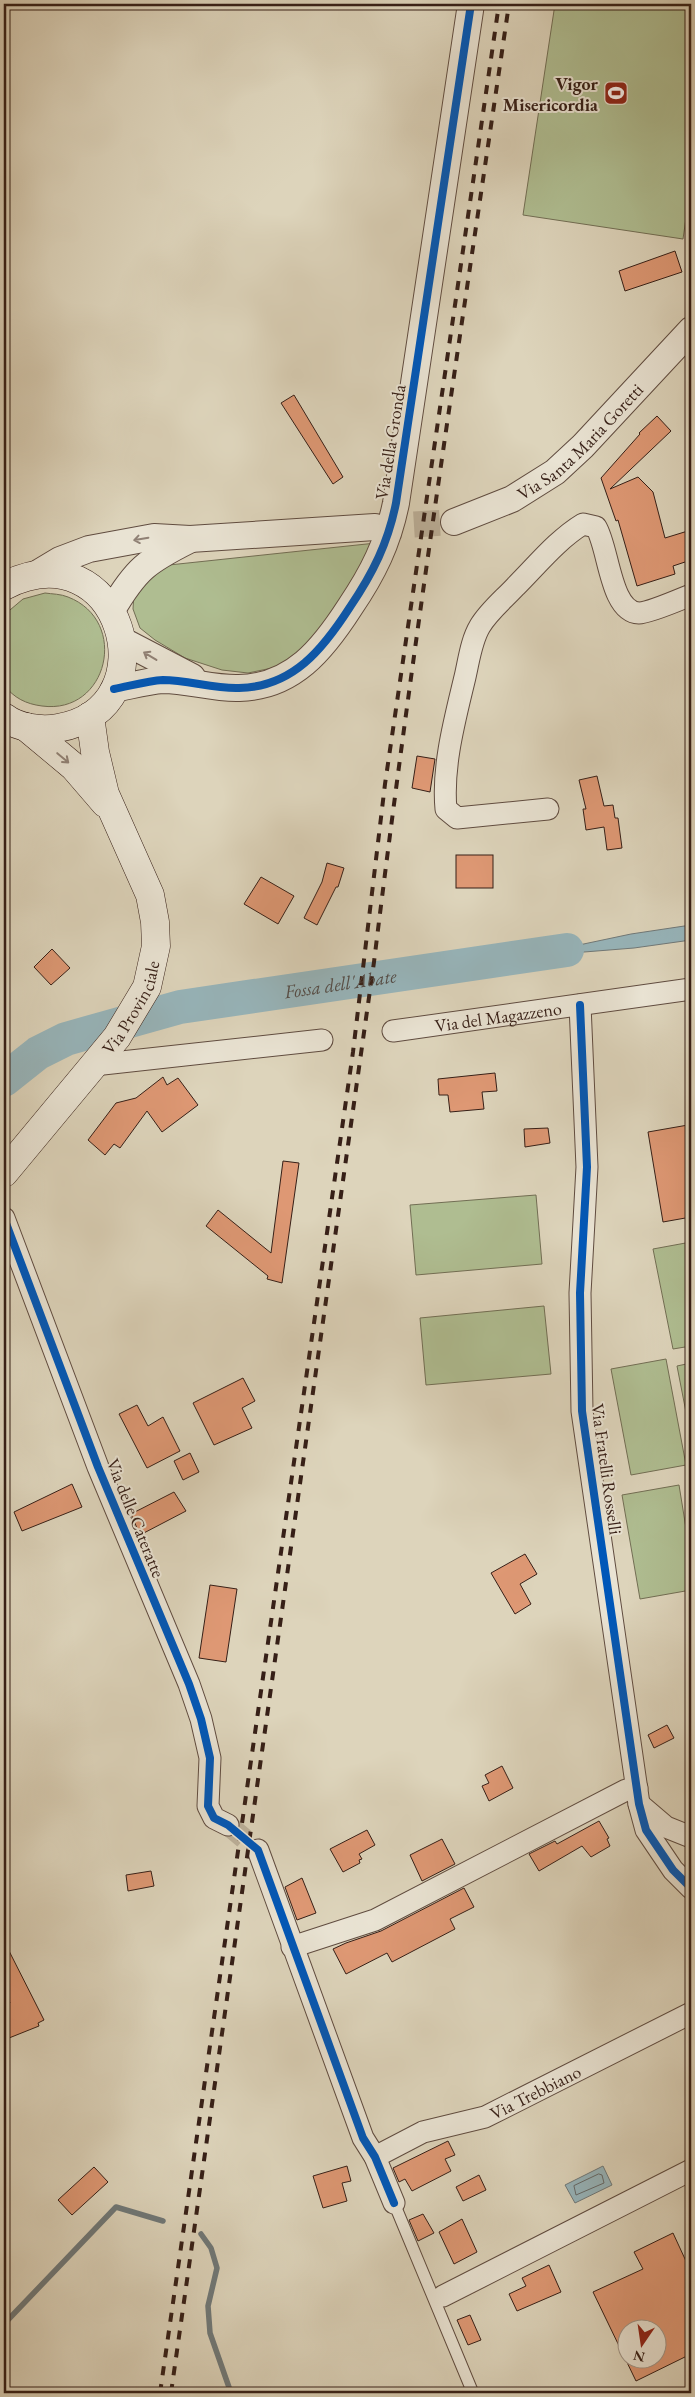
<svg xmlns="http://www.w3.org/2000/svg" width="695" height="2397" viewBox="0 0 695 2397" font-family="'EB Garamond',serif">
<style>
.green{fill:#afbd91;stroke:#726e54}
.water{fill:#97b5bb;stroke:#707979}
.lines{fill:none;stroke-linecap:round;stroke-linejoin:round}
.shore{stroke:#666a69;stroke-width:1}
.stream{stroke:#707979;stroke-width:5.5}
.river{stroke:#97b5bb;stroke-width:34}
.building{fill:#de9874;stroke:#361f17;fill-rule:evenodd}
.minor-tunnel{stroke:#bcb09a;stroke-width:21;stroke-dasharray:21 11;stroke-linecap:butt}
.tertiary-tunnel{stroke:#bcb09a;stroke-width:26;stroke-dasharray:26 13;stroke-linecap:butt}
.service-casing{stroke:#604c40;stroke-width:13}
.minor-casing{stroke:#604c40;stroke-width:23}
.tertiary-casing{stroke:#604c40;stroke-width:28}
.secondary-casing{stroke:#361f17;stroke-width:29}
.service{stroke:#e9e3d3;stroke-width:11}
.minor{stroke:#e9e3d3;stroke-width:21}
.tertiary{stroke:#e9e3d3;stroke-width:26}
.secondary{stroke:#e9e3d3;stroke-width:28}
.rail{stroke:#361f17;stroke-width:4;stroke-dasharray:9 9;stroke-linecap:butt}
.cycleway-casing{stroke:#e9e3d3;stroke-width:11}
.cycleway{stroke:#0057b8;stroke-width:8}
.oneway{stroke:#908175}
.labels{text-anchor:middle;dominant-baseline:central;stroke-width:4;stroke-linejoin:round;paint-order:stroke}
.poi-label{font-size:18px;font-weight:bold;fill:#361f17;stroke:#e9e3d3;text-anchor:end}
.street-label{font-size:18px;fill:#361f17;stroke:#e9e3d3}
.water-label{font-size:19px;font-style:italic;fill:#534c48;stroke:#e9e3d3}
</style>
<rect width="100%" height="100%" fill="#ddd4bb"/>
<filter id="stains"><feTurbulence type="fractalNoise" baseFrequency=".004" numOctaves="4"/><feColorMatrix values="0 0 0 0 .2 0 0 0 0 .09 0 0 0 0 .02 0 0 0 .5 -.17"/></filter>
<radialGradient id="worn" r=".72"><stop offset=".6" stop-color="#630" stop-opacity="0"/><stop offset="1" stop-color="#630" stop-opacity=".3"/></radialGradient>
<g class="green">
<path d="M555,4H691V183L683,239L523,215Z"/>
<path d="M376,543L319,640L277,667L248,673L222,670L185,658L155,640L140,628L133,609L134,592L139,581L169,565Z"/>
<path d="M45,593C52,594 61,594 68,597C130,621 108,715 42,706C26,704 14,698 4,685V615L23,599Z"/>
<path d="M536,1195L542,1264L416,1275L410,1205Z"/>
<path d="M691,1242V1346L673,1349L653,1249Z"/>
<path d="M544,1306L551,1374L426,1385L420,1318Z"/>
<path d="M666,1359L686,1465L631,1475L611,1369Z"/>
<path d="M691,1363V1438L677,1366Z"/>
<path d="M679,1485L691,1559V1590L640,1599L622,1495Z"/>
</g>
<g class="water">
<path d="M691,925V940L634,948L522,957L631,934Z"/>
<path d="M603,2166L612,2185L575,2203L565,2185Z"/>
</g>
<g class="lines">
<path class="shore" d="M599,2174L602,2175L604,2183L576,2195L574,2186Z"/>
<g class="stream">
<path d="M201,2234L211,2248L217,2268L208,2306L210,2333L231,2393"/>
<path d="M4,2324L116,2207L163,2221"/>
</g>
<path class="river" id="s1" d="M4,1080L38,1053L66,1039L180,1007L567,950"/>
</g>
<g class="building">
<path d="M675,251L682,272L625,291L619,271Z"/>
<path d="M294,395L343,477L333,484L281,403Z"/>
<path d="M657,416L671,431L610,489L638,477L653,492L665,538L691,530V560L673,566L675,574L637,586L618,520L616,521L601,478L640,434L639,433Z"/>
<path d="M417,756L435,759L430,792L412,788Z"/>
<path d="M597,776L604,806L613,805L615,818H618L622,848L607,850L604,827L586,830L583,809H586L579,780Z"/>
<rect x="456" y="855" width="37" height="33"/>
<path d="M327,863L344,868L338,887H336L317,925L304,918L322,882Z"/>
<path d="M261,877L294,896L278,924L244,904Z"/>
<path d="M52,949L70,968L51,985L34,967Z"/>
<path d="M495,1073L497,1091L482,1092L484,1109L450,1112L448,1095H439L438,1079Z"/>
<path d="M163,1077L167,1085L178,1078L198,1105L162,1132L147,1111L120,1148L114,1144L105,1155L88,1140L116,1103L136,1098Z"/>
<path d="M688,1125L691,1142V1217L663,1222L648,1132Z"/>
<path d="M548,1128L550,1143L525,1147L524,1129Z"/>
<path d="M283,1161L299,1163L282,1283L267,1279L268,1276L206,1226L218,1210L271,1253Z"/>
<path d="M243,1378L255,1401L242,1408L252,1428L214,1445L193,1403Z"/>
<path d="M137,1405L148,1426L163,1417L180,1451L147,1468L119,1414Z"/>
<path d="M190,1453L199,1472L183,1480L174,1461Z"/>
<path d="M72,1484L82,1507L22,1531L14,1512Z"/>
<path d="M174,1492L186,1511L140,1535L131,1514Z"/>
<path d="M525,1554L537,1574L520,1584L531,1604L515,1614L491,1573Z"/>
<path d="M210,1585L237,1589L226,1662L199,1658Z"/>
<path d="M667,1725L674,1738L654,1748L648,1735Z"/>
<path d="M502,1766L513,1788L489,1801L482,1786L489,1783L485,1775Z"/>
<path d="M599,1821L609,1838L607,1839L610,1846L591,1857L582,1846L539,1871L529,1854L555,1841L557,1844Z"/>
<path d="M367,1830L375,1845L359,1854L362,1859L359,1860L360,1863L343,1872L330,1849Z"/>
<path d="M442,1839L455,1864L422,1881L410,1855Z"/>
<path d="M151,1871L154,1886L128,1891L126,1875Z"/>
<path d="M302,1878L316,1913L297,1920L285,1887Z"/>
<path d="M464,1888L474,1907L450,1919L455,1929L392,1962L387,1953L346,1974L333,1949L346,1943L381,1931Z"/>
<path d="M4,1941L44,2020L38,2023L39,2026L4,2040V2005L10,2003L4,1986Z"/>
<path d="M448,2141L455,2155L445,2159L451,2171L412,2191L405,2179L399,2182L393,2168Z"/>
<path d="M347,2166L351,2181L342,2183L347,2201L323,2208L313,2176Z"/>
<path d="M94,2167L108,2182L72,2215L58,2200Z"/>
<path d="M479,2175L486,2190L463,2201L456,2187Z"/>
<path d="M423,2214L434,2233L418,2241L409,2220Z"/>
<path d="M462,2219L477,2252L454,2264L439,2232Z"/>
<path d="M673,2233L691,2272V2354L636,2381L593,2292L643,2269L634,2252ZM628,2330H658V2360H628Z"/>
<path d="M549,2265L561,2292L517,2311L509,2294L526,2286L522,2278Z"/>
<path d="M470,2315L481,2340L468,2345L457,2320Z"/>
</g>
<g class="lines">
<path class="minor-tunnel" d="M228,1825L258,1850"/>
<path class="tertiary-tunnel" d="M375,527L454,522"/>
<g class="service-casing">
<g id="service">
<path d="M394,2203L473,2393"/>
<path d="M687,2393L691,2391"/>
</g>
</g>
<g class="minor-casing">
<g id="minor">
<path d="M548,809L457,818L446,809C442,766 455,719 465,677C469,660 471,641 480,626C489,611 504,599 516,586C537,565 558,539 583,524L596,527C609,548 610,612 639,613C649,613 681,599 691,595"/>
<path d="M580,1005L587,1167L580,1293L582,1411L639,1804L646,1830L673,1870L691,1888"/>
<path id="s2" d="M393,1031L691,989"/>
<path d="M94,1065L322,1040"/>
<path d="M4,1218L98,1467L189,1684L201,1719L210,1758L208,1806L214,1818L228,1825"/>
<path d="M639,1804L666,1827L691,1837"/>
<path d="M258,1850L363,2138L375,2157L394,2203"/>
<path d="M292,1947L375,1920L626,1790L637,1788"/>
<path id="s3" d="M375,2157L423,2132L485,2117L691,2013"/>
<path d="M443,2296L691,2170"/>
</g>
</g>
<g class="tertiary-casing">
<g id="tertiary">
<path id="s4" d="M454,522L512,499L555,472L583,446L691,330"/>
<path d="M35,575L60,560L89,549L154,537L190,539L375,527"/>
<path d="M112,610C136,569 147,561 189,540"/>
<path d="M123,641L192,677"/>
<path d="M114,689C130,686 147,681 163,680C188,680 214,689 239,688C293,687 323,649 350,607C373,573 388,543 396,503L471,4"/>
</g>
</g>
<g class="secondary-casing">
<g id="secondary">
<path d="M4,586C120,526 174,708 58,728C41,731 18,728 4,717"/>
<path d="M26,727L74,767L105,803"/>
<path id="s5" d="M4,1173L117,1037L147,987L156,946L155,922L150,895L105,794L95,752L90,716"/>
</g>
</g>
<use href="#service" class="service"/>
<use href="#minor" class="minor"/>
<use href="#tertiary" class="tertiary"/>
<use href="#secondary" class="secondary"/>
<g class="rail">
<path d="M160,2393L353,1052L385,784L499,4"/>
<path d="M171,2393L374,962C413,642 462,323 509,4"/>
</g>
<g class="cycleway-casing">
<g id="cycleway">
<path d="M114,689C130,686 147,681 163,680C188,680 214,689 239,688C293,687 323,649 350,607C373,573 388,543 396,503L471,4"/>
<path d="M580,1005L587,1167L580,1293L582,1411L639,1804L646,1830L673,1870L691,1888"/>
<path d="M4,1218L98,1467L189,1684L201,1719L210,1758L208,1806L214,1818L228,1825L258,1850L363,2138L375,2157L394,2203"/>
</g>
</g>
<use href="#cycleway" class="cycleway"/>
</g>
<defs><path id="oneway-shaft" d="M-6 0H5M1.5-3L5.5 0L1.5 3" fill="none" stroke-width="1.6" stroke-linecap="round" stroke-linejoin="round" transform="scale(1.25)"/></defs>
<g class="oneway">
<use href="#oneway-shaft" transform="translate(141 539) rotate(170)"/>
<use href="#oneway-shaft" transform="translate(150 656) rotate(-149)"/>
<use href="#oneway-shaft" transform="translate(63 758) rotate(40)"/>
</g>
<defs>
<g id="stadium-square" transform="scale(1.25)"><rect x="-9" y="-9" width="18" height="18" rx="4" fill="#8f2418" stroke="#e9e3d3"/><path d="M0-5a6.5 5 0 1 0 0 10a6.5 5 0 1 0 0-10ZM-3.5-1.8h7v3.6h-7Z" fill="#fff"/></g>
</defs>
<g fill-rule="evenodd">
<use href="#stadium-square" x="616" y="93"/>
</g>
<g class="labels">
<g class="poi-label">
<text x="598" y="83">Vigor<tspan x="598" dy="21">Misericordia</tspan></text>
</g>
<g class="street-label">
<text stroke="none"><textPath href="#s4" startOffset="152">Via Santa Maria Goretti</textPath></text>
<text transform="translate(390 442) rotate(-81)">Via della Gronda</text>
<text stroke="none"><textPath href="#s5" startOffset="210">Via Provinciale</textPath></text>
<text stroke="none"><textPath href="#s2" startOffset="106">Via del Magazzeno</textPath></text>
<text transform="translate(607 1469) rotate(82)">Via Fratelli Rosselli</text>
<text transform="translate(136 1518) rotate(68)">Via delle Cateratte</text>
<text stroke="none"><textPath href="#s3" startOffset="174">Via Trebbiano</textPath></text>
</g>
<g class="water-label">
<text stroke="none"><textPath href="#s1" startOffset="355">Fossa dell'Abate</textPath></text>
</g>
</g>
<rect width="695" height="2397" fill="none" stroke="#ddd4bb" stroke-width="20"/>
<rect x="5" y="5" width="685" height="2387" fill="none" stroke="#361f17" stroke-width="2.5"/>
<rect x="10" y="10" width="675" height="2377" fill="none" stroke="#361f17"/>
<g transform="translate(642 2344) rotate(193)"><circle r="24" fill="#e9e3d3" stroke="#a19588"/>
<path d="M0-4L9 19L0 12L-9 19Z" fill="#8f2418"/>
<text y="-8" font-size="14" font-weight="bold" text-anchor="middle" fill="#361f17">N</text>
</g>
<rect width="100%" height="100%" filter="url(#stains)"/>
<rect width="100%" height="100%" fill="url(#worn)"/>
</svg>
